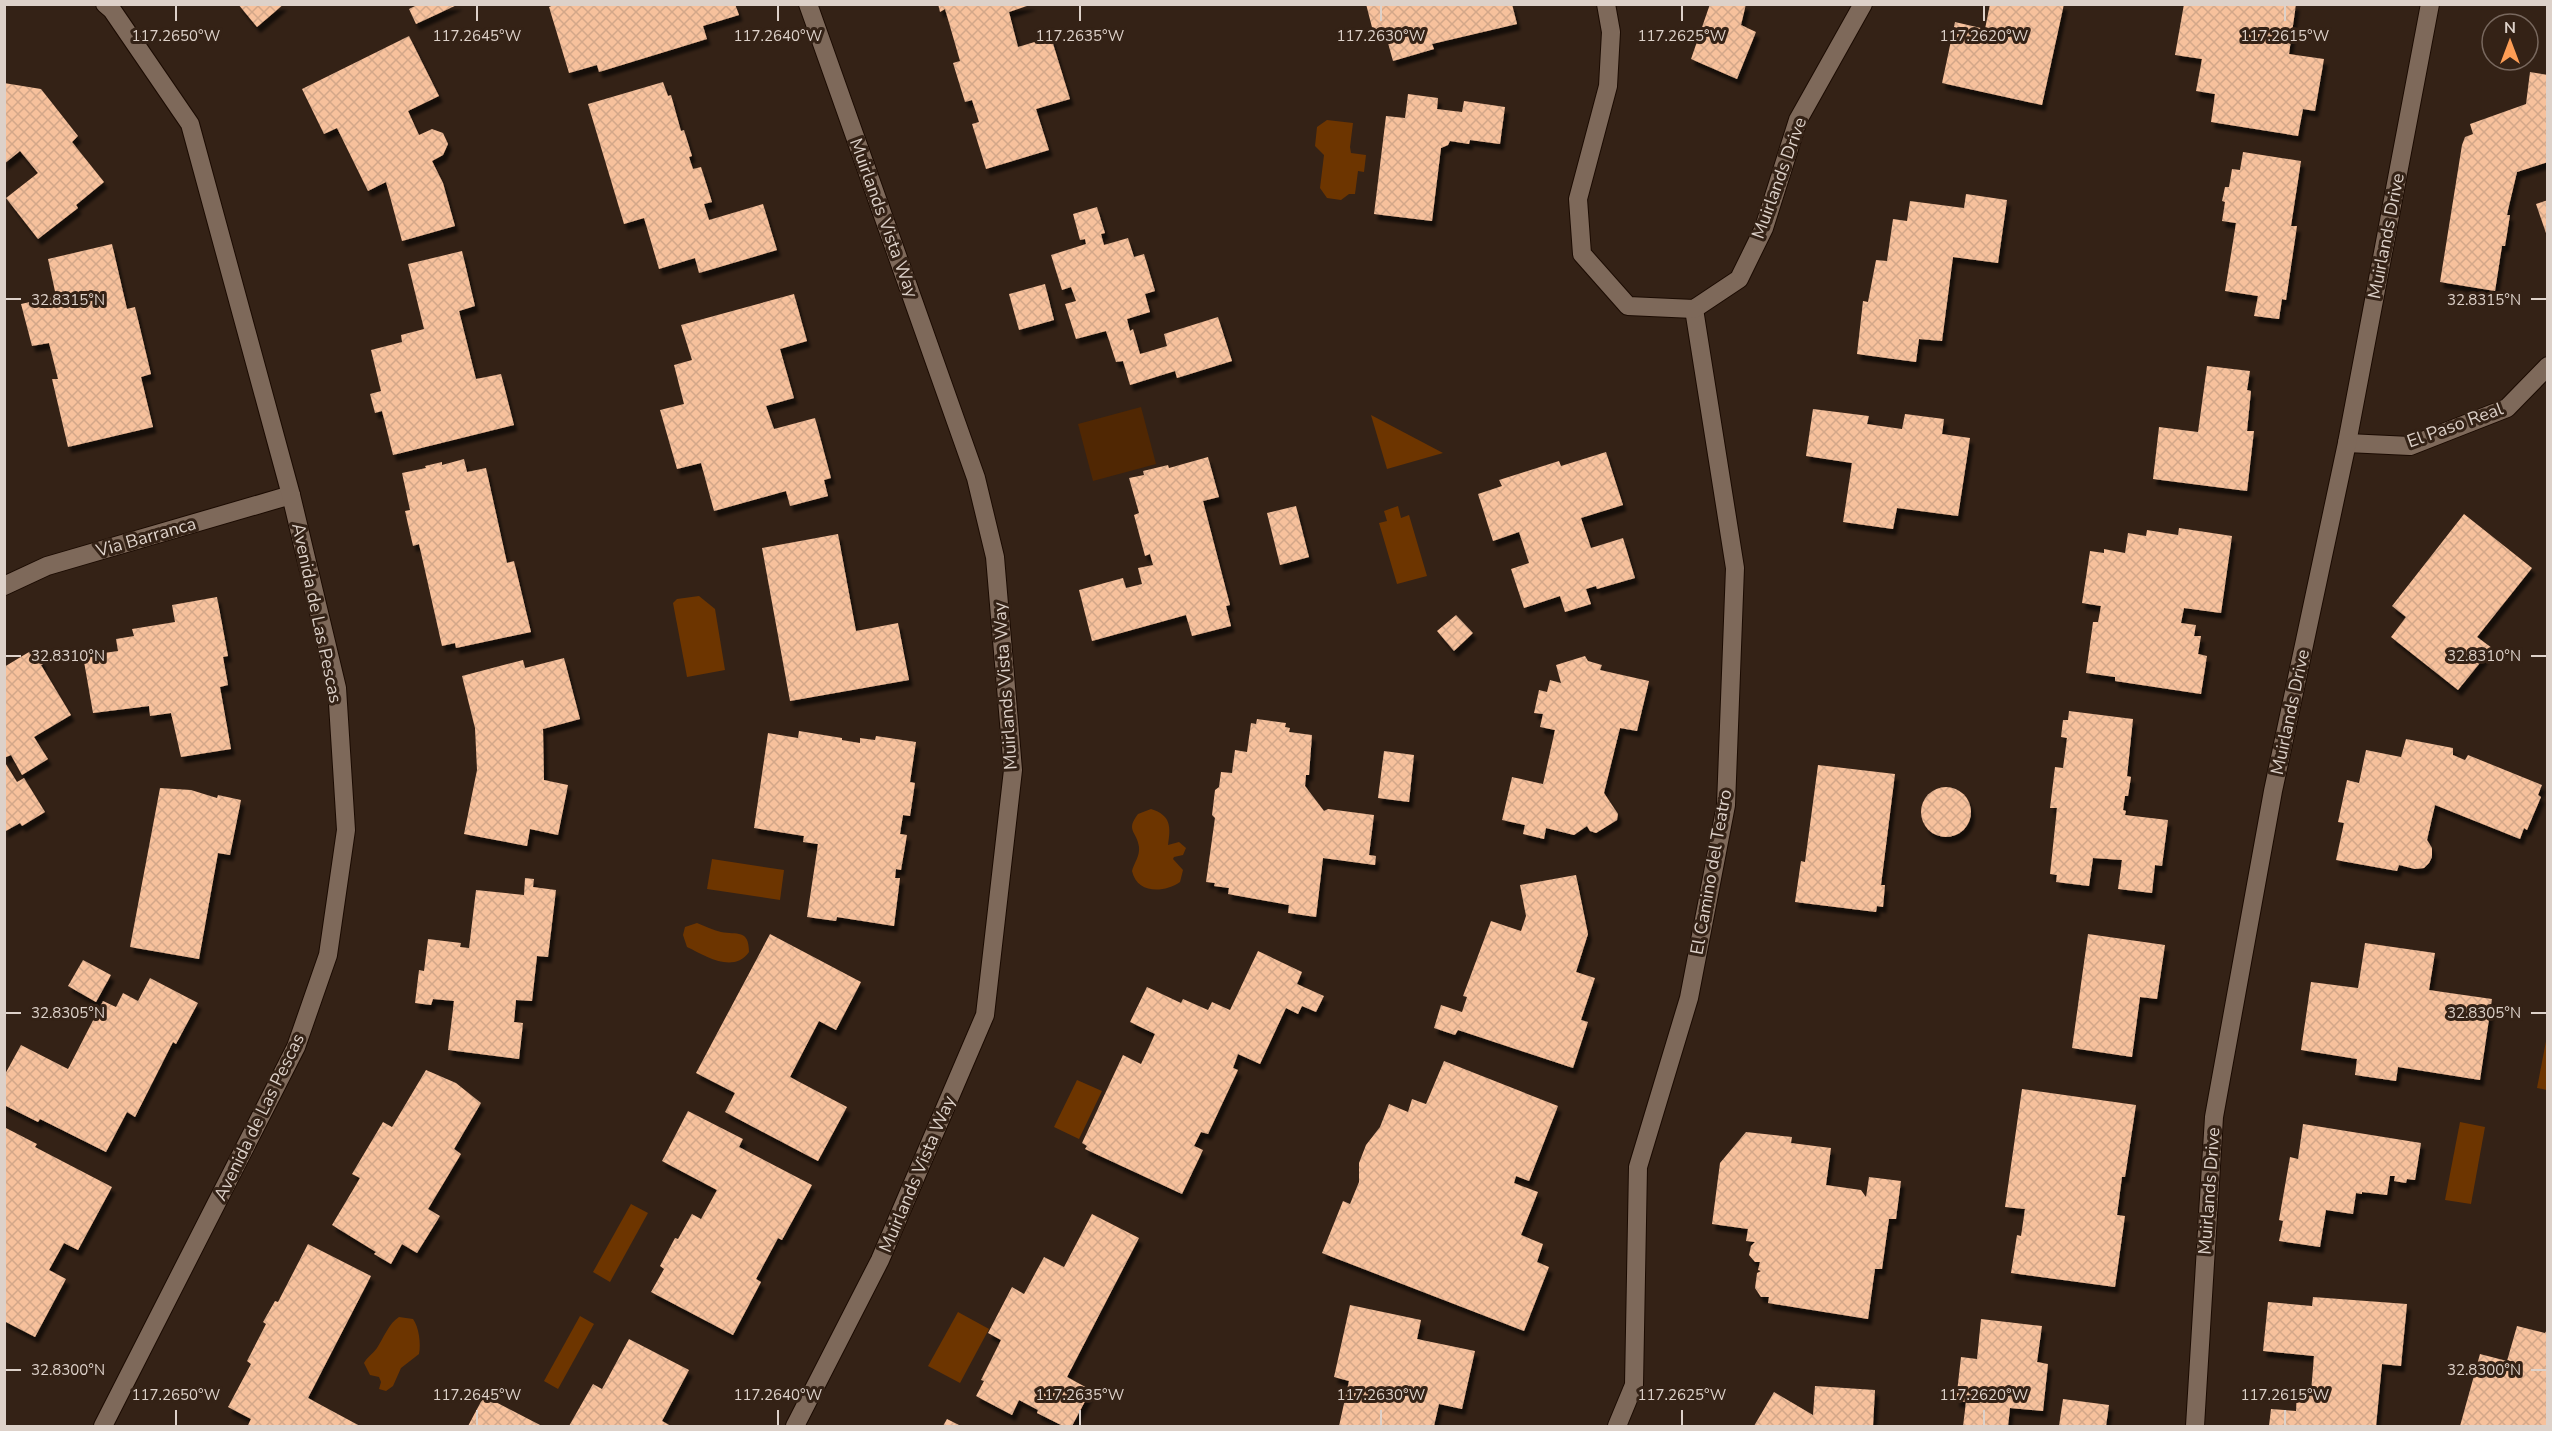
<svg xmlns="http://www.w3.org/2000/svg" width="2552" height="1431" viewBox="0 0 2552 1431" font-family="'Nunito Sans',sans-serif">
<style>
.garden{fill:#502703}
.water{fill:#6d3500}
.building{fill:url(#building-cross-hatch);filter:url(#shadow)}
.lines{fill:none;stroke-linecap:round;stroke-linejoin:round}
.street-casing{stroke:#1b0b02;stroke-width:20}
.secondary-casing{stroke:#1b0b02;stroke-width:20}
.street{stroke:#7e695a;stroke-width:18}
.secondary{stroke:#7e695a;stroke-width:18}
.ticks{fill:none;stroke:#ddd1c9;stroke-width:2}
.labels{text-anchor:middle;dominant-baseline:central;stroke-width:6;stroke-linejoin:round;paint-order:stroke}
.street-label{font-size:18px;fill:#ddd1c9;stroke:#342216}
.ticks-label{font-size:15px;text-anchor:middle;fill:#ddd1c9;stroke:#342216;stroke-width:6;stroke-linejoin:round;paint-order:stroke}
</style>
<defs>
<pattern id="building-cross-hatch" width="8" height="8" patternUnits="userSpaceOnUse" patternTransform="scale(1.5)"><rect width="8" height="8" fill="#f7c19c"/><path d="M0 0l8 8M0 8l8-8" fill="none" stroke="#d3a789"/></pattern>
<filter id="shadow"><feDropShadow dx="3.5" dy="6" stdDeviation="1.5" flood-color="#0009"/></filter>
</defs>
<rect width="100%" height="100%" fill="#342216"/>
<path class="garden" d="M1141,407L1156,464L1093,481L1078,424Z"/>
<g class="water">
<path d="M1327,120L1353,123L1350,147L1351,153L1366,155L1364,172L1358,171L1355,194H1349L1341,200L1327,198L1320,188L1324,155L1315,146L1317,127Z"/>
<path d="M1371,415L1443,453L1387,469Z"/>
<path d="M1398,506L1401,518L1409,515L1427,576L1397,584L1379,523L1387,521L1384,511Z"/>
<path d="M699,596L715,609L725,670L687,677L673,603L677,599Z"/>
<path d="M1151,809C1171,815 1171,827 1168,845L1179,842L1186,848L1183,855L1174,857L1173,859L1183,870L1180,882C1164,893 1137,894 1132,871C1134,863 1140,856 1139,847C1137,831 1125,831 1138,814Z"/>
<path d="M712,859L784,870L780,900L707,889Z"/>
<path d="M697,923C705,926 713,930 721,932C737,935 749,929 749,952C733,974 706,956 687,947L683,935L685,927Z"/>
<path d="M2547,1036V1090L2537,1088Z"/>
<path d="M1077,1080L1102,1091L1079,1139L1054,1127Z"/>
<path d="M2460,1122L2485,1127L2471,1204L2445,1200Z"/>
<path d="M631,1204L648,1213L610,1282L593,1272Z"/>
<path d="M958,1312L989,1329L960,1383L928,1366Z"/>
<path d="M580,1316L594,1324L558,1389L544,1381Z"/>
<path d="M399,1317L413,1319C419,1327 421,1344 419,1354L401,1368L393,1386L386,1391L379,1389L381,1382L379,1377L370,1375L364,1363C367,1357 373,1354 377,1348C383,1339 389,1323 399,1317Z"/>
</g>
<g class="building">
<path d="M238,4H284L257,27Z"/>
<path d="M419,4H459L416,24L409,9Z"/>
<path d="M556,4H735L739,15L703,26L707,39L599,72L597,65L569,73L549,7Z"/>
<path d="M938,4H1033L1009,12L1018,47L1051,37L1070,99L1036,109L1049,150L986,169L972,124L979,122L972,100L965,102L953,63L960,61L945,9L940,12Z"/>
<path d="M1366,4H1512L1517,24L1432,44L1434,49L1393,61L1385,32L1374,35Z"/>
<path d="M1710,4H1746L1741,25L1756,32L1737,79L1691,59Z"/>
<path d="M1990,4H2064L2042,105L1942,83L1955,22L1985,29Z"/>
<path d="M2184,4H2296L2289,54L2324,59L2315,111L2303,109L2298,136L2211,122L2215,94L2196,91L2202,59L2175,55Z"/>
<path d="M409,36L439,96L408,111L419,135L432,129L443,133L448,144L443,155L432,161L443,183L455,226L402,241L386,182L368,191L337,128L324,134L302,89Z"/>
<path d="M2530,72L2548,75V162L2517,172L2508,210L2507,215H2510L2505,246H2502L2495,291L2440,282L2462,145L2465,137L2473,134L2470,124L2526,104Z"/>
<path d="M663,82L668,96L671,95L681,131L684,130L692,156L689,157L693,169L701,167L712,202L704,204L709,220L763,204L777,250L699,273L695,258L659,269L644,218L624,224L588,104Z"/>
<path d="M4,83L41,89L78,136L72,142L104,182L76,205L78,208L38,239L6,198L38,173L20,151L4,164Z"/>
<path d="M1408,94L1438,98L1437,109L1462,112L1464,101L1505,107L1500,144L1470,140L1469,144L1450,141L1448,145L1441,148L1432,221L1374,214L1386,116L1405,118Z"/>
<path d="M2243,152L2301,161L2291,226H2297L2286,300L2282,299L2279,319L2254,316L2258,296L2225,291L2236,223L2222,221L2225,202L2222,201L2225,187H2229L2232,169L2240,170Z"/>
<path d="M1966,194L2007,200L1998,263L1953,257L1942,341L1919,339L1916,362L1857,354L1863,301L1868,302L1876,260L1887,261L1893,219L1907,221L1910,201L1964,208Z"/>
<path d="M2548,200V236H2547L2536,204Z"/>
<path d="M1097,207L1105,233L1101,234L1104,245L1128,238L1134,257L1144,254L1155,291L1145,294L1150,312L1127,319L1130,331L1133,329L1140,354L1167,346L1164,334L1218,317L1232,361L1177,378L1175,371L1130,385L1123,361L1116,362L1106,331L1076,339L1065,304L1076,301L1071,287L1062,290L1051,255L1086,244L1085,239L1080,240L1073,214Z"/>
<path d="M112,244L127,309L135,307L151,374L141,377L153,427L68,447L52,379H58L49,343L32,346L21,304L56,296L48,259Z"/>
<path d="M462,251L475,306L459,311L476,379L501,374L514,425L393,455L382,411L375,413L370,394L381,391L371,350L402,342L401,335L424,329L408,264Z"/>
<path d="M1045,284L1054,320L1019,330L1009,294Z"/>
<path d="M794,294L807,341L780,349L794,398L766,406L774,429L815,418L831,478L824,480L828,496L790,506L786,491L714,511L701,463L677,469L660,410L684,404L674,365L692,360L681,325Z"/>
<path d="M2207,366L2250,371L2247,390L2251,391L2247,431H2254L2247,491L2153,479L2159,427L2198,432Z"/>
<path d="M1813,409L1869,416L1867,424L1902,429L1905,414L1944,419L1942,434L1970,438L1958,516L1897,508L1893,529L1843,522L1852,463L1806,456Z"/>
<path d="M1606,452L1623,505L1581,518L1591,548L1623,538L1635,578L1597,589L1596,586L1586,589L1591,604L1565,612L1560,596L1524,608L1511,569L1529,563L1519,532L1493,541L1478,494L1502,486L1499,480L1559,461L1561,466Z"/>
<path d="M1208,457L1219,497L1203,501L1230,605L1226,606L1231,626L1192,636L1186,615L1092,641L1079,590L1123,578L1126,588L1142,584L1138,568L1153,565L1150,554L1145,556L1134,515L1139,513L1129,478L1144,475L1143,471L1168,465L1169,468Z"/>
<path d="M464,459L467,472L486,468L507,563L514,561L531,632L456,648L455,643L442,646L419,544L413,546L405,511L410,510L402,473L426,468L425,466L442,462V465Z"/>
<path d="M1296,506L1309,557L1280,565L1267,513Z"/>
<path d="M2464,514L2532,568L2477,637L2492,648L2458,690L2391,637L2406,617L2392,606Z"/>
<path d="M2179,528L2232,536L2221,613L2184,608L2181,623L2196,625L2194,636H2201L2198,654L2207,656L2201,694L2115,681V677L2086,673L2093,622H2098L2101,606L2082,603L2090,551L2104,553V549L2125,553L2128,533L2146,536L2147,530L2178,535Z"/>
<path d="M838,534L856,631L898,623L909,680L790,701L762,548Z"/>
<path d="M217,597L228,656L223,657L228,685L220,687L231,749L181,757L171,713L150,716L149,706L93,713L83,656L118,651L116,639L134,636L132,629L175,622L172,605Z"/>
<path d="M1456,615L1473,633L1454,651L1437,631Z"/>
<path d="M34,649L43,664L41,665L71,715L34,737L48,759L22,775L11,755L4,758V667Z"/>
<path d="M1585,656L1588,661L1602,665L1600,670L1649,681L1637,731L1620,728L1604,793L1618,814L1617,820L1596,833L1590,831L1587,826L1574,835L1546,828L1544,839L1523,834L1525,825L1502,820L1512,777L1543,784L1555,730L1540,727L1543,714L1534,713L1539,690L1547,692L1550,680L1561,683L1556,665Z"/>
<path d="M564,658L580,719L543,729L544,780L568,785L558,835L530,829L527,846L464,834L477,770L475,728L462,676L523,660L525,668Z"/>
<path d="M2069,711L2133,719L2127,776L2131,777L2128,796H2125L2123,810L2126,811L2125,815L2168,820L2162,866L2155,865L2152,893L2118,889L2122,860L2093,858L2089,886L2056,882L2057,875L2050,874L2057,808H2050L2055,767L2063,768L2067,738L2061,737L2063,720H2068Z"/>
<path d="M1257,719L1286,723L1285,727L1290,728L1289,732L1312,735L1309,775H1306L1305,786L1324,811L1328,809L1374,815L1369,855L1376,856L1375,865L1323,858L1316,917L1288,913L1289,905L1228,894L1229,888L1214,886L1215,883L1206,882L1215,818L1212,815L1215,790L1219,787L1221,772L1232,773L1235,750L1247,752L1251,723L1256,724Z"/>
<path d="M799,731L842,738V740L860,743V738L875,740L876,736L916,742L910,782L915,783L910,816L903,815L900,834L907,835L901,870L896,869L895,878H900L894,926L837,917L836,921L807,917L818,844L803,842L804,836L754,828L768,733L798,738Z"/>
<path d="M2406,739L2453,748V755L2465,760L2468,755L2542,785L2538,795L2541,797L2527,830L2524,828L2520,839L2435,805L2427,840L2432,848V857L2429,863L2424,868L2415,869L2399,865L2397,871L2336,860L2344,823L2338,822L2347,780L2359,783L2366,750L2401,757Z"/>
<path d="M1384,751L1414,755L1409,802L1378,798Z"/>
<path d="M4,761L17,782L24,778L45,812L22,826L20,823L4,832Z"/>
<path d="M1818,765L1895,774L1881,885H1885L1883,907L1877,906L1876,912L1795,902L1801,861L1805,862Z"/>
<circle cx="1946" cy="812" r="25"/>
<path d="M160,788L191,790L217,798L218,795L241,800L230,855L218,853L199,959L130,947Z"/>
<path d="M1576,875L1588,934L1576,972L1595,978L1581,1020L1588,1022L1573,1068L1458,1030L1455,1035L1434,1028L1441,1005L1462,1012L1467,997L1463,996L1491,921L1521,931L1526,916L1520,885Z"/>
<path d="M525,878L534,879L533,887L556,890L548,957L537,956L532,1001L516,1000L514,1022L523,1023L519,1059L448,1050L454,1001L433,999L431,1005L415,1003L419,970L424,971L428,939L461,943L460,947L469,948L476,890L524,895Z"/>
<path d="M770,934L861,982L836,1030L819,1021L790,1077L847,1107L818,1161L725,1112L735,1093L696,1073Z"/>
<path d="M2088,934L2165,945L2157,999L2140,997L2132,1057L2072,1048Z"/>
<path d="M2365,943L2435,953L2429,990L2492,999L2480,1080L2398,1067L2396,1081L2355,1075L2357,1059L2301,1050L2311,982L2358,988Z"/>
<path d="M1258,951L1302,972L1297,984L1324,996L1316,1012L1302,1006L1298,1014L1286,1008L1260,1064L1238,1054L1233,1068L1238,1070L1208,1134L1201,1132L1194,1146L1203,1150L1182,1194L1085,1149L1087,1146L1082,1143L1123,1055L1141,1064L1155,1034L1130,1022L1147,987L1181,1003L1183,999L1208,1010L1212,1002L1230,1010Z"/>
<path d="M83,960L111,975L96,1002L68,986Z"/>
<path d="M150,978L198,1003L176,1044L173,1042L135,1117L127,1112L106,1152L40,1119L38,1122L4,1105V1076L21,1045L68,1069L103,1001L116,1007L123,993L138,1001Z"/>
<path d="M1444,1061L1558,1106L1529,1181L1516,1176L1514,1183L1538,1192L1521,1235L1543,1244L1537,1262L1549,1267L1524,1331L1322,1253L1343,1201L1350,1204L1359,1182V1163L1366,1145L1380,1127L1389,1104L1408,1112L1412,1099L1426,1104Z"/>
<path d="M426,1070L456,1083L481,1103L454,1149L461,1154L428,1209L440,1216L417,1253L402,1244L391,1264L374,1254L376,1252L332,1225L360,1178L352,1174L383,1122L392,1127Z"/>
<path d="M2022,1089L2136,1105L2125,1177H2122L2117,1215L2125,1216L2115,1287L2011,1273L2017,1235L2021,1236L2025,1209L2005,1207Z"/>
<path d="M688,1111L743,1139L739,1147L812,1185L782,1240L778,1238L756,1279L761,1282L733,1335L651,1292L664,1269L660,1266L675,1238L678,1239L692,1214L701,1219L717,1190L662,1161Z"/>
<path d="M2303,1124L2421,1143L2415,1180L2407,1179L2406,1183L2394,1181L2395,1176H2390L2387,1195L2362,1192V1194L2356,1193L2353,1214L2326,1210L2320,1247L2279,1241L2283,1221L2279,1220L2290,1157L2298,1159Z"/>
<path d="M4,1127L37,1144L35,1147L112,1187L78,1250L64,1243L49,1270L66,1279L35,1337L4,1321Z"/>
<path d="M1746,1132L1792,1137L1791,1143L1831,1148L1826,1185L1861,1190L1866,1197L1869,1177L1901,1181L1896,1219H1889L1882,1269H1875L1868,1319L1768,1303L1769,1297H1761L1755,1288L1757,1273L1761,1271L1758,1270L1760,1262H1755L1749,1255L1751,1246L1755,1242L1746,1241L1748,1229L1712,1224L1720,1163Z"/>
<path d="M1092,1214L1139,1238L1067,1377L1091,1390L1072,1426H1063L1037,1413L1038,1410L1019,1400L1012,1415L976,1396L984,1381L981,1380L1001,1340L988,1333L1012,1287L1024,1294L1044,1257L1064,1267Z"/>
<path d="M308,1244L371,1276L308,1398L360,1426H251L248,1425L251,1419L228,1407L251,1364L247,1361L266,1324L263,1322L275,1301L278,1302Z"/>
<path d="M2313,1297L2407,1304L2401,1366L2382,1364L2376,1426H2269L2271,1409L2296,1411L2297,1391L2311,1392L2314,1356L2263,1351L2268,1302L2312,1306Z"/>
<path d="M1350,1305L1421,1320L1417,1339L1475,1351L1462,1409L1439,1404L1434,1426H1339L1349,1381L1334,1377Z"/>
<path d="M1981,1319L2042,1326L2037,1362L2048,1364L2043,1411L2010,1408L2008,1426H1963L1966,1402L1956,1401L1961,1357L1977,1359Z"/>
<path d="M2517,1326L2545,1333L2548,1328V1426H2460L2480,1354L2507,1361Z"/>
<path d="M629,1339L689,1370L662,1421L671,1426H569L593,1384L602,1389Z"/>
<path d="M1815,1386L1875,1390L1873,1426H1754L1774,1392L1813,1415Z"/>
<path d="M484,1396L542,1426H468Z"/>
<path d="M2063,1399L2109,1405L2106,1426H2059Z"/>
<path d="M947,1419L961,1426H943Z"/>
</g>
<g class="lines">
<g class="street-casing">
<g id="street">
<path d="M2347,443L2410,446L2507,408L2548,366"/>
<path d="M4,586L47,566L291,495"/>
<path d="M103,1426L296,1047L328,955L346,830L337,688L291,495L190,124L112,10L105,4"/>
<path d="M795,1426L880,1260L985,1015L1013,770L995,557L976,478L808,4"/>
<path d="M1617,1426L1634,1385L1638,1167L1689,998L1726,805L1735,568L1694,309"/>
</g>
</g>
<g class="secondary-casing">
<g id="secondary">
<path d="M1606,4L1611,32L1608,86L1578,199L1582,254L1628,306L1694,309L1739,279L1764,228L1798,120L1863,4"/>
<path d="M2195,1426L2214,1117L2273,791L2347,443L2430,4"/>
</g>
</g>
<use href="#street" class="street"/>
<use href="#secondary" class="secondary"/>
</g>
<path class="ticks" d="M176,6V21M477,6V21M778,6V21M1080,6V21M1381,6V21M1682,6V21M1984,6V21M2285,6V21M6,299H21M2531,299H2546M6,656H21M2531,656H2546M6,1013H21M2531,1013H2546M6,1370H21M2531,1370H2546M176,1410V1425M477,1410V1425M778,1410V1425M1080,1410V1425M1381,1410V1425M1682,1410V1425M1984,1410V1425M2285,1410V1425"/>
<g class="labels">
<g class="street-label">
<text transform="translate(1779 178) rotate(-70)">Muirlands Drive</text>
<text transform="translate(884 218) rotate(70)">Muirlands Vista Way</text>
<text transform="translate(2386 236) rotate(-79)">Muirlands Drive</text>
<text transform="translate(2455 425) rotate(-20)">El Paso Real</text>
<text transform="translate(146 537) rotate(-16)">Via Barranca</text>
<text transform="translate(317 613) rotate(78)">Avenida de Las Pescas</text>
<text transform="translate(1005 686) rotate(-94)">Muirlands Vista Way</text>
<text transform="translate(2290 712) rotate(-78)">Muirlands Drive</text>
<text transform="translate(1711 872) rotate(-80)">El Camino del Teatro</text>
<text transform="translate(259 1117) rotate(-64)">Avenida de Las Pescas</text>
<text transform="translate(917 1174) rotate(-67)">Muirlands Vista Way</text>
<text transform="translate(2209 1191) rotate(-86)">Muirlands Drive</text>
</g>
</g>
<g class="ticks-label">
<text x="176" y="41">117.2650°W</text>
<text x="477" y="41">117.2645°W</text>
<text x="778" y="41">117.2640°W</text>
<text x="1080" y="41">117.2635°W</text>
<text x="1381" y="41">117.2630°W</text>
<text x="1682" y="41">117.2625°W</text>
<text x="1984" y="41">117.2620°W</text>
<text x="2285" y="41">117.2615°W</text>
<text x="68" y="305">32.8315°N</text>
<text x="2484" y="305">32.8315°N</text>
<text x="68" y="661">32.8310°N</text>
<text x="2484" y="661">32.8310°N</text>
<text x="68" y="1018">32.8305°N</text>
<text x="2484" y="1018">32.8305°N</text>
<text x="68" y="1375">32.8300°N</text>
<text x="2484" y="1375">32.8300°N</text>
<text x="176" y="1400">117.2650°W</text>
<text x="477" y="1400">117.2645°W</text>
<text x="778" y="1400">117.2640°W</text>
<text x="1080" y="1400">117.2635°W</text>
<text x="1381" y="1400">117.2630°W</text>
<text x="1682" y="1400">117.2625°W</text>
<text x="1984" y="1400">117.2620°W</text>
<text x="2285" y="1400">117.2615°W</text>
</g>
<rect width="2552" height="1431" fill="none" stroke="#ddd1c9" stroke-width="12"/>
<g transform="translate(2510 42)"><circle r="28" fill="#342216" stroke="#78685e" stroke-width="1.5"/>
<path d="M0-4.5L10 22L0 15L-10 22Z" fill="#fd9d55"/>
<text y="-9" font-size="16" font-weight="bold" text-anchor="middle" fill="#ddd1c9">N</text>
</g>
</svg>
